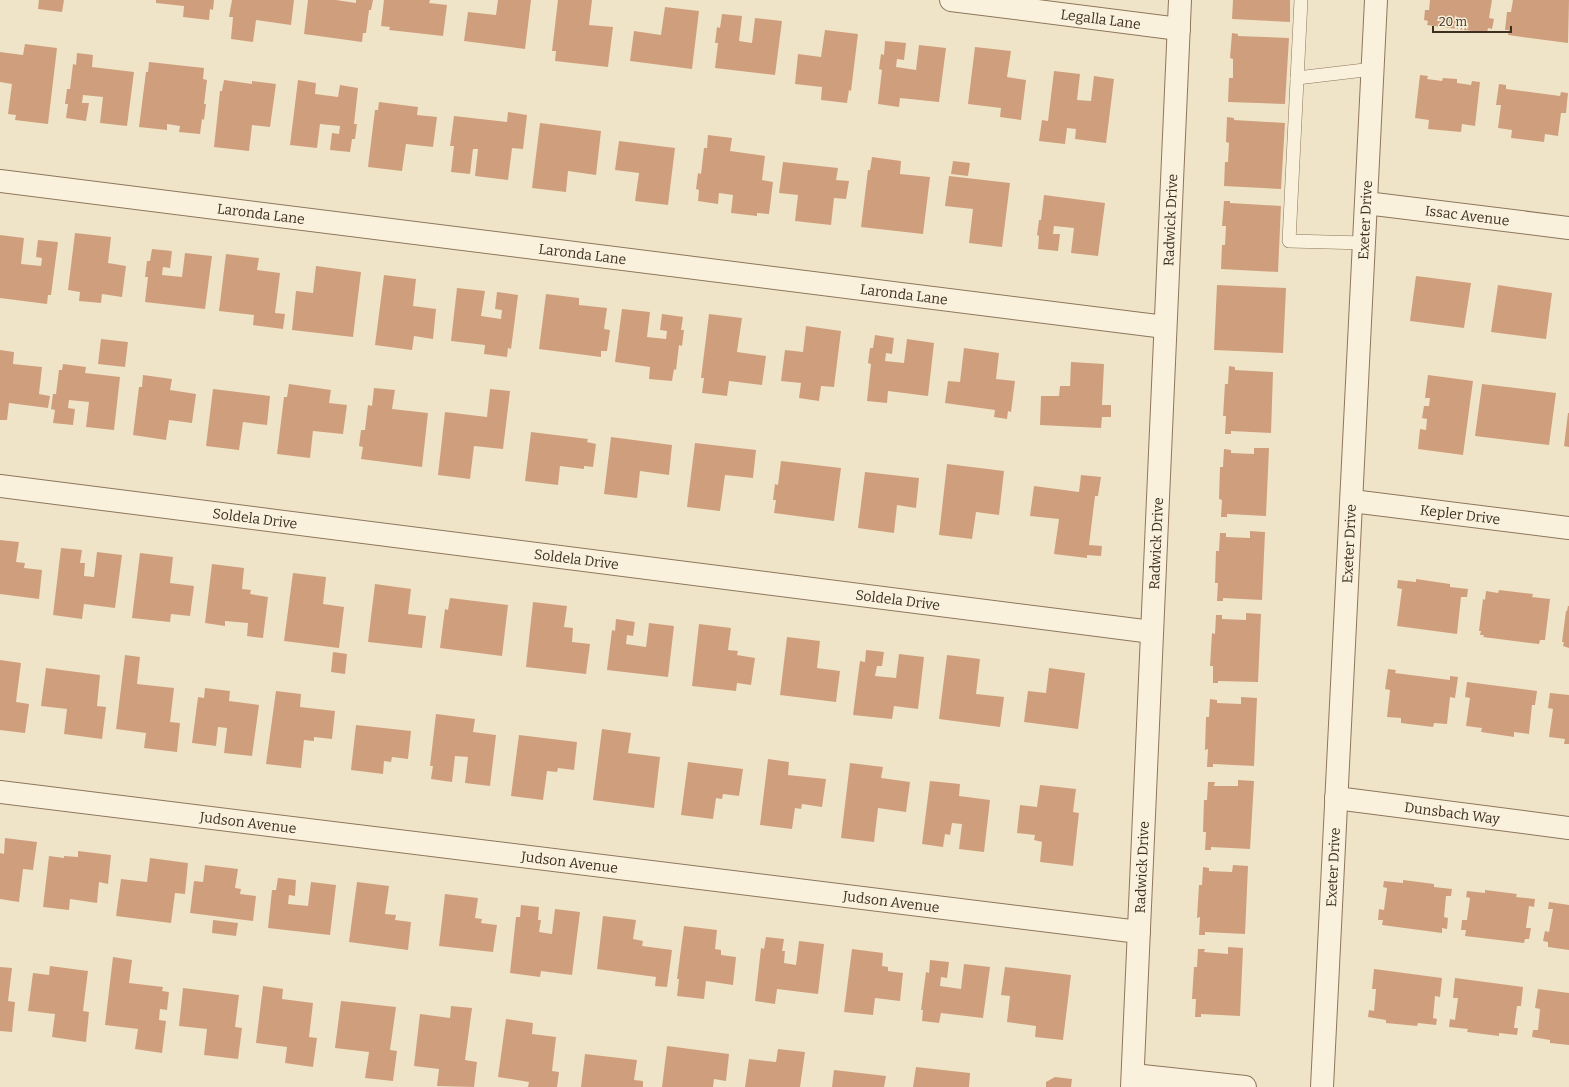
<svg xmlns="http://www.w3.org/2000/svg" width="1569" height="1087" viewBox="0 0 1569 1087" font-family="Bitter,serif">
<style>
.building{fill:#cf9f7d}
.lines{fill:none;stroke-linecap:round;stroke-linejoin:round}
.service-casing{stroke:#8d765c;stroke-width:14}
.minor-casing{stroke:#8d765c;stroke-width:24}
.service{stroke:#faf1dc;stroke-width:13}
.minor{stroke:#faf1dc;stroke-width:22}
.labels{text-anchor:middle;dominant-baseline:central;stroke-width:3;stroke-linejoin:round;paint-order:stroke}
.street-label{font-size:14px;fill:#3d2e20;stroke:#f7eed8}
</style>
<rect width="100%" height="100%" fill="#f0e4c8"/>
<g class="building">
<path d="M39,0H64L62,12L38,9Z"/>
<path d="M156,0H214L213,10L210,9L209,20L183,17L184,6L156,3Z"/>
<path d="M232,0H294L291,25L256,20L253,42L231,39L233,17H229Z"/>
<path d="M308,0H336L356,3V0H373L371,10H369L366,33H363L362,42L304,34Z"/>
<path d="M384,0H430L429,3L447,5L443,36L389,30L390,27L381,26Z"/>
<path d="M498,0H531L525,49L464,41L468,12L496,15Z"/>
<path d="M558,0H592L589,25L613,27L608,67L555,61L556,51H552Z"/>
<path d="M1233,0H1290V22L1232,19Z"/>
<path d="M1430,0H1492L1489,18L1494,19L1492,29L1488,28L1487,33L1427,25L1428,21L1424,20L1425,10H1429Z"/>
<path d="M1513,0H1569L1568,43L1508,35L1509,30H1505L1507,12H1511Z"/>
<path d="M665,7L699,11L692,69L630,61L634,31L661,35Z"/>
<path d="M722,14L742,16L739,41L752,43L755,18L782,21L775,75L715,68L718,43H715L717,27L720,28Z"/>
<path d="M825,30L858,34L851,91L849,90L847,103L821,100L822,87L795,84L798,54L821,57Z"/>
<path d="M1232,33L1238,34V36L1289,38L1285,104L1228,102L1229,78H1233V59L1230,58Z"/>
<path d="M885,41L906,43L904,60L897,59L896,67L916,70L919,45L946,48L939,102L900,98L899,107L878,104L882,70L879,69L881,54L884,55Z"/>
<path d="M25,44L57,48L48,124L15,120L16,115L8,114L12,84L0,82V52L23,55Z"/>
<path d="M975,47L1011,51L1007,77L1026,80L1021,120L1000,117L1001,108L968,104Z"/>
<path d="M77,53L93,55L92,67L134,72L127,126L100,123L103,97L83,95L82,103H89L86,121L66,118L68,104H65L67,89H70L73,64L76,65Z"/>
<path d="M149,62L204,68L203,79L207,80L204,104H206L204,120L202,119L200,134L179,132L180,126L167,124V130L139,127L146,72H148Z"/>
<path d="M1054,71L1080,74L1077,100L1091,101L1094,76L1114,79L1106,143L1075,139L1076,129L1067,128L1065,144L1039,141L1042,120L1048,121Z"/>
<path d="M1420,75L1428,76L1427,79L1442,81L1443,78L1457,79V83L1471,85L1472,81L1480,82L1475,126L1462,124L1461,132L1428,129L1429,120L1415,118Z"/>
<path d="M224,80L252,84V81L276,84L270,127L252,125L249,151L214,147L220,91H222Z"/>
<path d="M298,80L316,83L315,94L338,97L340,85L358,88L354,124H357L355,139H352L350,152L330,150L332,133L339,134L340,126L320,124L317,148L290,145Z"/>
<path d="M1499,84L1506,85V89L1560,96L1561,92L1568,93L1566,113H1561L1558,136L1545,134L1544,142L1511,138L1512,130L1498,128L1501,105H1496Z"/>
<path d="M379,102L418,107L417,115L437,117L433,147L406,144L402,171L368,167L375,110H378Z"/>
<path d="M508,112L527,115L523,149L512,148L508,180L475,176L478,149H473L470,174L451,172L454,146H450L454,116L507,122Z"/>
<path d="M1227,117L1234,118V120L1285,123L1281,189L1224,186L1225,162H1228L1229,143L1226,142Z"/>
<path d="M540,123L601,131L596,175L568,171L566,192L532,188Z"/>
<path d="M708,135L732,138L730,151L765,156L762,180L773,182L769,214L757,213V216L731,213L733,195L719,193L718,204L698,201L699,190L696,189L698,173L701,174L704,148H707Z"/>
<path d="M619,141L675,148L668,205L635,201L639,173L615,170Z"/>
<path d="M872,157L901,161L900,174L930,177L923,234L861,227L868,170H870Z"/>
<path d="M953,161L970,163L968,176L951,174Z"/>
<path d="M783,162L838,168L836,180L849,181L846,199L834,198L831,225L795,221L798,195L779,193Z"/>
<path d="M949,176L1010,183L1002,247L969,243L973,209L945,206Z"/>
<path d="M1044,195L1105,203L1098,256L1071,253L1074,228L1054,226L1053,234H1060L1058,251L1038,249L1039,236L1037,235L1039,220H1041Z"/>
<path d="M1224,201H1230V203L1281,206L1278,272L1221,269L1222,245H1225L1226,226H1222Z"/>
<path d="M75,233L111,237L108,263L126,266L122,297L102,294L101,303L79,301L80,292L68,290Z"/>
<path d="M0,235L24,238L21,264L41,266L42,258L36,257L38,240L58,242L51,295H48L47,304L0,298Z"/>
<path d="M152,249L172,251L170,268L163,267L162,275L182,277L185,253L212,256L205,309L145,302L148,277H145L147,261H150Z"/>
<path d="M226,254L259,258L257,270L280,273L275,313L285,314L283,329L253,325L254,315L219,311Z"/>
<path d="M316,266L361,272L353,337L292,330L296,291L313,293Z"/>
<path d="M384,275L416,279L413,306L436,309L433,339L414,336L412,350L375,345Z"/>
<path d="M1416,276L1471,283L1464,328L1410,321Z"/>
<path d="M1217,285L1286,288L1283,353L1214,350Z"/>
<path d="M1498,285L1552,293L1546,339L1491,332Z"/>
<path d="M457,288L485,291L481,316L501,319L502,310L495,309L497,292L518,295L511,349L508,348L507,357L484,354L485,345L451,341Z"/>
<path d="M546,294L579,298V305L607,308L604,329L610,330L607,351H601V357L539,349Z"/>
<path d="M622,309L650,312L647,337L666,339L667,331L660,330L662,314L683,317L681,330H684L682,346L679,345L676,370L674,369L672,381L649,379L650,367L615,362Z"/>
<path d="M709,314L742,318L737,352L766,356L762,385L729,381L727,396L702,393L704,378H701Z"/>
<path d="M806,326L841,331L834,387L821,386L819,401L799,398L801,383L781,381L785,350L803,352Z"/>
<path d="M875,335L894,338L892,354L886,353L885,361L904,363L907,339L934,343L928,396L888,391L887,403L867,401L871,364L868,363L870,348H873Z"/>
<path d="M101,339L128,342L125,367L98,364Z"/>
<path d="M964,348L999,353L996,379L1015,381L1011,412L1008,411L1007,419L994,417L995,410L945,403L948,381L960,382Z"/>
<path d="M0,350L14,352L13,364L42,367L39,394L50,396L48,408L9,403L7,420H0Z"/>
<path d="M1071,362L1104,364L1102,405H1111V417H1102L1101,428L1040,425L1041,396H1059L1060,386H1070Z"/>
<path d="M63,364L86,367L85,373L120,377L114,430L86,427L89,402L69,400L68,408L75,409L73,425L53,423L55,410L51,409L53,394H56L59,370H62Z"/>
<path d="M1229,366L1235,367V370L1273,372L1271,433L1231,431V434H1225L1226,416H1223L1225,384H1228Z"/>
<path d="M143,375L172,379L170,390L196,394L192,423L169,420L166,440L133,435L139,387H142Z"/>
<path d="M1428,375L1473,381L1463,455L1418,449L1420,429L1426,430L1427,419L1422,418L1424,406H1429L1430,398H1425Z"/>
<path d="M289,384L331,390L329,403L347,405L343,434L313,431L310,458L277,454L284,397H287Z"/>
<path d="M1482,384L1556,393L1549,445L1475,436Z"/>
<path d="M374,388L395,390L392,409L428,413L422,467L361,459L363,447L359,446L361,430H365L368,405L372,406Z"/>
<path d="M213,389L270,396L267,425L243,422L239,450L206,446Z"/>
<path d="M490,389L510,391L503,449L474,446L470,479L438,475L445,412L487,417Z"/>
<path d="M1568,413H1569V447L1564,446Z"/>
<path d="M531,432L588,439L587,442L596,444L593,467L584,466V469L560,466L558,485L525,481Z"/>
<path d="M611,437L672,445L669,475L640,471L637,498L604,494Z"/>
<path d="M695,443L756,450L753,478L725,475L720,511L687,507Z"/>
<path d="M1254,448H1269L1266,516L1227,514V517H1221L1222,500L1219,499L1220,467H1223L1224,449L1231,450V453L1254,454Z"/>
<path d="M781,461L841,468L834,521L774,513L776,500H773L775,484L778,485Z"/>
<path d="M947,464L1004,471L999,515L976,512L972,539L939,535Z"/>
<path d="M865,472L919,478L916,508L897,505L894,533L858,528Z"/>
<path d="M1081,475L1101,477L1098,496H1095L1089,545L1102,546L1101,556L1087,555V558L1054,554L1059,519L1030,516L1034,486L1079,492Z"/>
<path d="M1250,531L1265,532L1262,600L1223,598V601H1217L1218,583H1215L1216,551H1219L1220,533H1226V537L1250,538Z"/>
<path d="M0,540L19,542L16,562L25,563L24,568L42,570L39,599L0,594Z"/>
<path d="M61,548L82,550L80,563H85L84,576L94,577L97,552L122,555L115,608L84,604L82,619L53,615Z"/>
<path d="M140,553L173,557L170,583L194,586L190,616L171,614L170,622L132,618Z"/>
<path d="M212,564L244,568L242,589L251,590L250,594L268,597L263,638L247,636L248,623L225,621V626L205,623Z"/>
<path d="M293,573L326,577L323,604L344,607L339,648L284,641Z"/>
<path d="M1416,579L1450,584V587L1468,589L1467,597H1461L1457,634L1397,626L1402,589L1397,588L1398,580L1416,582Z"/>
<path d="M375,584L411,589L408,614L426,616L422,648L368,642Z"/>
<path d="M1499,590L1533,594L1532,597L1550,599L1545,640H1540L1539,644L1483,637L1484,635H1480L1481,631H1479L1483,599L1485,600L1486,591L1498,593Z"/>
<path d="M450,598L508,605L502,656L440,648L445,609L448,610Z"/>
<path d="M533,602L567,606L564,627L573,628L572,642L590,644L586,674L526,667Z"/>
<path d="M1568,606H1569V648L1563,646L1564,642H1562L1566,611H1567Z"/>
<path d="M1246,613L1261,614L1258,682L1218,681V683H1213V666H1210L1212,633L1215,634L1216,615H1222V619L1246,620Z"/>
<path d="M616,619L635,622L633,636L627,635L626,644L646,647L649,623L674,626L668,677L607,670L612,630L615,631Z"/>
<path d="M699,624L731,628L728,650L738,651L737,655L755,658L751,685L737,683L736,691L692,686Z"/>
<path d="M787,637L820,641L817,668L840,671L836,702L780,695Z"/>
<path d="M866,650L884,652L882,666H877L875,676L896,678L899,654L924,657L918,709L894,706L892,719L853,715L860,661L865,662Z"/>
<path d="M333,652L347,654L345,674L331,672Z"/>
<path d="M125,655L140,657L137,684L174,688L170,722L180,723L177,752L144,748L146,733L116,729Z"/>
<path d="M947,655L980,659L976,694L1004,697L1000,727L939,719Z"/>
<path d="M0,660L21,663L16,702L29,704L25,733L0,730Z"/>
<path d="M46,668L100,675L97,706L106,707L102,739L64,734L67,709L41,706Z"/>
<path d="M1049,668L1085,673L1078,729L1024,722L1028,691L1046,693Z"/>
<path d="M1388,669L1396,670L1395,673L1450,680V676L1458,677L1455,698L1450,697L1447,724L1434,723L1433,727L1401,723V718L1387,717L1390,690L1385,689Z"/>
<path d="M1467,682L1537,691L1535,705H1532L1529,734L1514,732V737L1481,732L1482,728L1466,726L1470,698L1465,697Z"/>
<path d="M205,688L230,691L229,701L259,705L252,756L224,753L227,728L218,727L216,746L192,743L198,697L204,698Z"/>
<path d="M276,691L301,694L300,707L335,711L332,739L314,737V741L304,740L301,768L266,764Z"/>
<path d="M1550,693L1569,695V744H1564L1565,739L1549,737L1553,709L1548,708Z"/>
<path d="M1241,697L1257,698L1254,766L1213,764V767H1207L1208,749L1205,750L1206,717H1209L1210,699L1217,700V703L1241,704Z"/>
<path d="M436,714L475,719L473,732L496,735L490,786L465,783L468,757L455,756L452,782L431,779L433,766H430Z"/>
<path d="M356,725L411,731L408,759L392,757L391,762L384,761L383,774L351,770Z"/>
<path d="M602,729L631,733L628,753L660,757L654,808L593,800Z"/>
<path d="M519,735L577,742L574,770L558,768L557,772L547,771L543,800L511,796Z"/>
<path d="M768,759L789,762L788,775L826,779L822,807L802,804L801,809L795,808L792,829L760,825Z"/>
<path d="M688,762L743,769L739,796L723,794L722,799L716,798L713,819L681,815Z"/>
<path d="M850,763L883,767L881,778L910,782L906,812L878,808L874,842L841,838Z"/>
<path d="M1238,780L1254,781L1250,849L1211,847V850H1205L1206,832H1203L1204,800H1207L1208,782H1215L1214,786H1238Z"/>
<path d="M930,781L960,784L959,796L990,800L984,852L959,849L962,824L952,823L950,835L945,834L943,847L922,844Z"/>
<path d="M1040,785L1076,789L1073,812L1079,813L1073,866L1040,862L1042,842L1034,840L1035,835L1017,833L1020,805L1037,807Z"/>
<path d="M5,838L37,842L33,870L23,869L19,902L0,899V853L4,854Z"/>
<path d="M78,851L111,855L108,884L99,882L97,903L70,899L69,910L43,907L49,856L64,858V856L78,857Z"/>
<path d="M150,858L188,863L185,894L175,893L171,923L116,916L121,879L147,882Z"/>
<path d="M205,865L238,869L235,888L241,889L240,894L256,896L253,921L190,913L194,881L203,882Z"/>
<path d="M1233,865L1248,866L1245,934L1205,932V935H1199L1200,917L1197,918L1199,885H1202L1203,867L1209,868V871L1232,872Z"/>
<path d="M278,878L296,880L295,896L289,895L288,904L308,906L311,882L336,885L330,935L268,928L272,890H276Z"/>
<path d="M1403,880L1434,884V887L1452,889L1451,896H1446L1444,917L1448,918L1447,929L1442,928V933L1382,925L1383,920H1378L1379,909L1384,910L1387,888L1383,887L1384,881L1403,883Z"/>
<path d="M357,882L389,886L385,914L396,915L395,920L411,922L408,950L349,942Z"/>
<path d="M1485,890L1517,894L1516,897L1535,899L1534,907L1529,906L1526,928H1531L1529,939H1525L1524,943L1465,936L1466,930H1461L1462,920H1467L1470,898L1466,897L1467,891L1485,893Z"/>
<path d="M445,894L478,898L475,918L482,919L481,923L497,925L493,952L439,946Z"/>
<path d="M1549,902L1569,905V950L1548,947V942L1543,941L1545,931L1549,932L1553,909H1548Z"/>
<path d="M521,905L539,907L538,920H541L539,932L552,934L555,909L580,912L572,975L541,971L540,977L510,973L516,917H520Z"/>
<path d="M603,916L636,920L633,939L643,941L642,946L672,950L667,987L655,986L656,977L597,969Z"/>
<path d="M213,920L238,923L236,936L212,933Z"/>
<path d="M684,926L717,930L715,949L721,950V955L736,957L733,985L706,981L704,999L677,996L679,979H677Z"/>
<path d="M766,937L784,939L782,951H785L784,963L796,965L799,941L824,944L818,994L777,989L775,1004L755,1001L761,948L764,949Z"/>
<path d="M1228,947L1243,948L1240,1016L1201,1014V1017H1195L1196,999H1192L1194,967H1197L1198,949H1205L1204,952L1228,954Z"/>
<path d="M852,949L883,953L882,966L888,967V971L903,973L900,1001L875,998L873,1015L844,1012Z"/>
<path d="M113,957L132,960L129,983L163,987L162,991L169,992L167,1010L160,1009L159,1020L166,1021L162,1053L135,1049L138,1029L105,1025Z"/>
<path d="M930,960L949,962L947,978L941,977L940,986L961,989L964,964L990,967L983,1018L941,1013L939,1023L922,1021L923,1010H921L926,972L929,973Z"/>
<path d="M50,966L88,971L83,1011L89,1012L86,1042L52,1037L55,1014L28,1011L33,973L49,975Z"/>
<path d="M0,967L12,968L8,1001L15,1002L12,1032L0,1031Z"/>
<path d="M1005,967L1071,975L1063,1040L1035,1037L1036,1026L1007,1022L1010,996L1001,995Z"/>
<path d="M1374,969L1442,978L1440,997L1435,996L1433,1018L1437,1019L1436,1025L1418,1023L1417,1026L1386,1023V1020L1368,1017L1369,1010L1374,1011L1376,989H1372Z"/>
<path d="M1455,978L1523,987L1521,1006H1517L1514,1028H1518L1517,1035L1499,1033V1036L1467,1032L1468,1029L1449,1027L1450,1019L1455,1020L1458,998H1453Z"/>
<path d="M263,986L283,989L282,999L313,1003L309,1037L317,1038L313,1067L285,1063L287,1047L256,1043Z"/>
<path d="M183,988L239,995L235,1027L242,1028L238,1059L204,1055L207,1029L179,1026Z"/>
<path d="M1538,989L1569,993V1045L1550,1043V1040L1532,1037L1533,1030H1538L1540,1009L1535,1008Z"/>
<path d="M341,1001L396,1007L390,1050L397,1051L393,1081L365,1078L369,1052L335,1048Z"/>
<path d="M451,1006L472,1008L465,1060L477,1062L474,1087L437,1086L439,1069L414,1066L420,1014L450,1018Z"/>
<path d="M506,1019L533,1023L532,1034L556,1037L552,1071L559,1072L557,1087H528L529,1082L498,1077Z"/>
<path d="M667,1046L729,1054L726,1081L714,1079L713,1087H662Z"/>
<path d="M778,1049L805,1052L800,1087H745L749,1059L776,1062Z"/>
<path d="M585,1054L637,1060L634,1080L643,1081V1087H581Z"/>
<path d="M916,1067L970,1073L969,1087H913Z"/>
<path d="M834,1070L886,1076L884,1087H832Z"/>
<path d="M1055,1077L1072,1079L1071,1087H1046V1082Z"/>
</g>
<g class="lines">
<g class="service-casing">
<g id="service">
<path d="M1301,0L1289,241L1365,243"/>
<path d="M1297,78L1373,69"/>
</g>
</g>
<g class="minor-casing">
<g id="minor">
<path id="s1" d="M951,0L1179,29"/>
<path id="s2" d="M0,181L1165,327"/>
<path id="s3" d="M1366,203L1569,228"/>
<path id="s4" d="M0,486L1152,632"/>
<path id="s5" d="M1352,501L1569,528"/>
<path id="s6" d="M0,792L1139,932"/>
<path id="s7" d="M1336,798L1569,828"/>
<path d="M1133,1075L1245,1087"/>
<path id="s8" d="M1132,1087L1180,0"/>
<path id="s9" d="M1322,1087L1376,0"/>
</g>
</g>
<use href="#service" class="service"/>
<use href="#minor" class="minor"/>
</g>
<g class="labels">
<g class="street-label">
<text stroke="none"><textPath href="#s1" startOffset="151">Legalla Lane</textPath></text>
<text stroke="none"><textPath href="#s2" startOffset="263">Laronda Lane</textPath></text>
<text stroke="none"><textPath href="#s3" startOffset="102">Issac Avenue</textPath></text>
<text stroke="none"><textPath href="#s8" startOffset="868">Radwick Drive</textPath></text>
<text stroke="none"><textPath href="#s9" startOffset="868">Exeter Drive</textPath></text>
<text stroke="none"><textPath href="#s2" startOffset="587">Laronda Lane</textPath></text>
<text stroke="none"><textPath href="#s2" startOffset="911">Laronda Lane</textPath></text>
<text stroke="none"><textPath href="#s5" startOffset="109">Kepler Drive</textPath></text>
<text stroke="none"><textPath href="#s4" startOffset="257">Soldela Drive</textPath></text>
<text stroke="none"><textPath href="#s8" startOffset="544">Radwick Drive</textPath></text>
<text stroke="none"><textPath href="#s9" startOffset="544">Exeter Drive</textPath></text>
<text stroke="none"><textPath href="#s4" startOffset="581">Soldela Drive</textPath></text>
<text stroke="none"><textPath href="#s4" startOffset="905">Soldela Drive</textPath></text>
<text stroke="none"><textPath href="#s7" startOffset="117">Dunsbach Way</textPath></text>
<text stroke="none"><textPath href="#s6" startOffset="250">Judson Avenue</textPath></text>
<text stroke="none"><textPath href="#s6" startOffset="574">Judson Avenue</textPath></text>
<text stroke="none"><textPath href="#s8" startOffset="220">Radwick Drive</textPath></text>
<text stroke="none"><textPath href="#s9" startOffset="220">Exeter Drive</textPath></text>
<text stroke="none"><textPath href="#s6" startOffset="898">Judson Avenue</textPath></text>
</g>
</g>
<path d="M1433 26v6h78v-6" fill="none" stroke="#3d2e20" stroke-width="2"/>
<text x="1439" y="26" font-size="12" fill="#3d2e20" stroke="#f7eed8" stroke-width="3" paint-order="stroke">20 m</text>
</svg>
